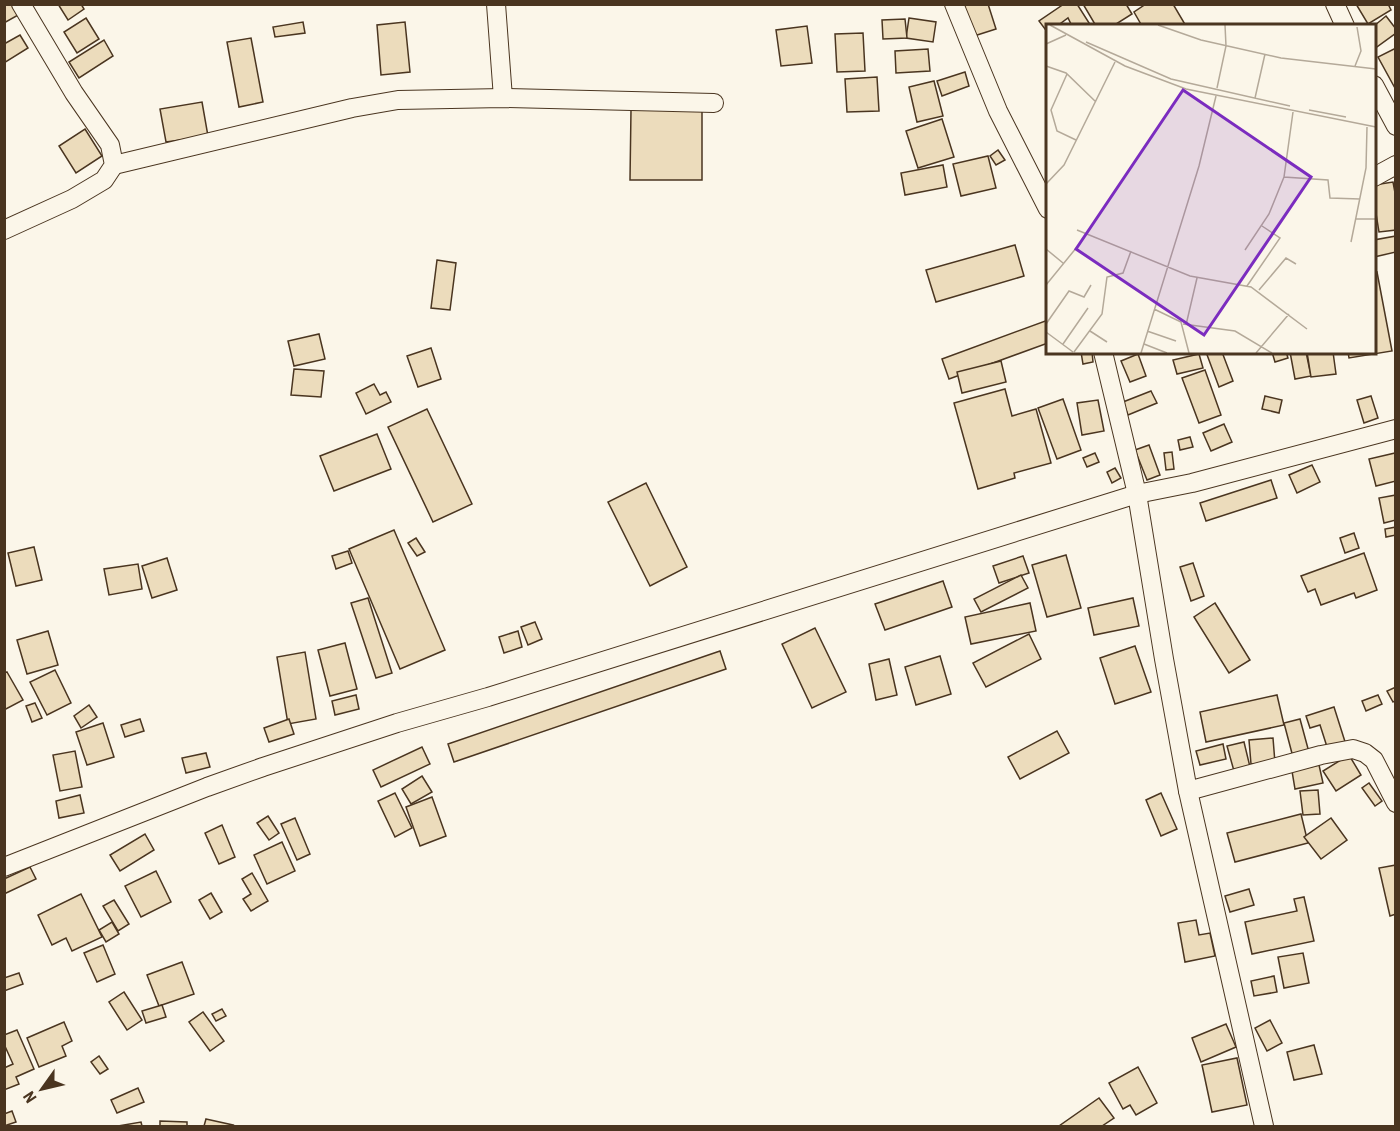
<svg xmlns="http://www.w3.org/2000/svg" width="1400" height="1131" viewBox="0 0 1400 1131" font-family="'Roboto Condensed',sans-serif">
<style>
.building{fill:#ecdcbc;stroke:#4a3520;stroke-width:1.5}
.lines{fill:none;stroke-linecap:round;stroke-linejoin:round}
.minor-casing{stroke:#4a3520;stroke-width:20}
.minor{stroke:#fbf6e9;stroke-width:18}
.inset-road{fill:none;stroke:#b4a999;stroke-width:1.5}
.view{fill:#7b2cbf;fill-opacity:0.15;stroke:#7b2cbf;stroke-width:3}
.inset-edge{fill:none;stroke:#4a3520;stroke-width:3}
</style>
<rect width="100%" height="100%" fill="#fbf6e9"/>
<g class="building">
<path d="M4,4H14L20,14L4,23Z"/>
<path d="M58,4H81L84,9L68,20Z"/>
<path d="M970,4H988L996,29L974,36L964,6Z"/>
<path d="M1064,4H1077L1091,26H1072L1068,18L1057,26H1048V33L1039,21Z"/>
<path d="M1083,4H1126L1132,14L1113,26H1096Z"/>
<path d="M1146,4H1173L1186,26H1142L1134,12Z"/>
<path d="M1356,4H1388L1391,10L1368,24Z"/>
<path d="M1386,16L1396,29V33L1374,49V26Z"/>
<path d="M86,18L99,39L77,53L64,32Z"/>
<path d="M909,18L936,22L933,42L906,38Z"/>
<path d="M905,19L907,38L883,39L882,20Z"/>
<path d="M303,22L305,33L275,37L273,27Z"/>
<path d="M405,22L410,72L381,75L377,25Z"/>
<path d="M807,26L812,63L781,66L776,30Z"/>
<path d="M863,33L865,71L837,72L835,34Z"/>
<path d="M20,35L28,48L4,63V44Z"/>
<path d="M251,38L263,102L239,107L227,42Z"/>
<path d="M104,40L113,56L79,78L69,62Z"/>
<path d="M1396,48V90L1378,57Z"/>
<path d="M928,49L930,71L896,73L895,51Z"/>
<path d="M965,72L969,86L942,96L937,81Z"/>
<path d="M877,77L879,111L847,112L845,79Z"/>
<path d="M934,81L943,116L917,122L909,87Z"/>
<path d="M202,102L208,136L166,142L160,109Z"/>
<path d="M631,110H702V180H630Z"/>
<path d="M942,119L954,157L918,168L906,131Z"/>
<path d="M85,129L102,156L76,173L59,146Z"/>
<path d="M998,150L1005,160L996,165L990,156Z"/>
<path d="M988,156L996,188L961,196L953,164Z"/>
<path d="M943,165L947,187L905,195L901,173Z"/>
<path d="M1393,182L1396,198V230L1379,232L1374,201V185Z"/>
<path d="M1396,236V252L1374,257V240Z"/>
<path d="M1015,245L1024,276L936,302L926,270Z"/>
<path d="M437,260L456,263L450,310L431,308Z"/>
<path d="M1377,272L1392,351L1349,358L1348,352H1374V273Z"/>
<path d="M1048,320V343L949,379L942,359Z"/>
<path d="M319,334L325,359L294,366L288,341Z"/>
<path d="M431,348L441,379L418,387L407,356Z"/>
<path d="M1081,352H1092L1093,362L1083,364Z"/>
<path d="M1206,352H1222L1233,381L1219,387Z"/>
<path d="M1272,352H1286L1288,358L1275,362Z"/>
<path d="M1290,352H1306L1311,376L1295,379Z"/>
<path d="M1307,352H1333L1336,374L1311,377Z"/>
<path d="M1138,354L1146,376L1130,382L1121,361Z"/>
<path d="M1199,354L1203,368L1177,374L1173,360Z"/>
<path d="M1001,361L1006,382L962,393L957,372Z"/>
<path d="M294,369L324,371L321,397L291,395Z"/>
<path d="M1205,370L1221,415L1199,423L1182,378Z"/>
<path d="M374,384L380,395L386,392L391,402L366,414L356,393Z"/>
<path d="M1005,389L1012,416L1036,409L1051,463L1014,473L1015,478L978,489L954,403Z"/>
<path d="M1151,391L1157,403L1128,415L1123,402Z"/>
<path d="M1265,396L1282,400L1279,413L1262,409Z"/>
<path d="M1371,396L1378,418L1364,423L1357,400Z"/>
<path d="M1063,399L1081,450L1057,459L1038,408Z"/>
<path d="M1098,400L1104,431L1082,435L1077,403Z"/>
<path d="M427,409L472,504L433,522L388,427Z"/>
<path d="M1224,424L1232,442L1211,451L1203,433Z"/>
<path d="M377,434L391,469L334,491L320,456Z"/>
<path d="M1190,437L1193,447L1180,450L1178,440Z"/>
<path d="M1149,445L1160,475L1147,480L1135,450Z"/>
<path d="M1172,452L1174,469L1166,470L1164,453Z"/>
<path d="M1095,453L1099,462L1087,467L1083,458Z"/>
<path d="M1395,453L1396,481L1376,486L1369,459Z"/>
<path d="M1312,465L1320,482L1297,493L1289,475Z"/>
<path d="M1115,468L1121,478L1112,483L1107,472Z"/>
<path d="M1271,480L1277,498L1206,521L1200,503Z"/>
<path d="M646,483L687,567L650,586L608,502Z"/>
<path d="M1396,495V520L1384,523L1379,498Z"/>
<path d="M1396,527V535L1386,537L1385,529Z"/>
<path d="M394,530L445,650L400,669L349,549Z"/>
<path d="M1354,533L1359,548L1345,553L1340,538Z"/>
<path d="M416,538L425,552L417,556L408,543Z"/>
<path d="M34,547L42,580L16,586L8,553Z"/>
<path d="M348,551L352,563L336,569L332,556Z"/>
<path d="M1364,553L1377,590L1356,598L1354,593L1321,605L1315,589L1308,592L1301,576Z"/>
<path d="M1066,555L1081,608L1047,617L1032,565Z"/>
<path d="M1023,556L1029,573L999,583L993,566Z"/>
<path d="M167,558L177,590L152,598L142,566Z"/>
<path d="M1193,563L1204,596L1191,601L1180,567Z"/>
<path d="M138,564L142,589L109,595L104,569Z"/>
<path d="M1021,575L1028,588L981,612L974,599Z"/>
<path d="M943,581L952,607L885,630L875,604Z"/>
<path d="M368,598L392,673L376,678L351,603Z"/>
<path d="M1133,598L1139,626L1094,635L1088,608Z"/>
<path d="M1030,603L1036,631L971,644L965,617Z"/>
<path d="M1215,603L1250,660L1229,673L1194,617Z"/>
<path d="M535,622L542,639L528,645L521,627Z"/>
<path d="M815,628L846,692L812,708L782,644Z"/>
<path d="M48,631L58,665L27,674L17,640Z"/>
<path d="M518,631L522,647L504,653L499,637Z"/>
<path d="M1029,634L1041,659L986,687L973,663Z"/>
<path d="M345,643L357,689L330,696L318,650Z"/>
<path d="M1135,646L1151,692L1115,704L1100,658Z"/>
<path d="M720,651L726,669L454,762L448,744Z"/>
<path d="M305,652L316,719L288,724L277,657Z"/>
<path d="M940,656L951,694L916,705L905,667Z"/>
<path d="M889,659L897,695L876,700L869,664Z"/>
<path d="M55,670L71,703L47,715L30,682Z"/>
<path d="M7,672L23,700L4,710V673Z"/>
<path d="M1396,687V700L1393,702L1387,691Z"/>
<path d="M356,695L359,709L335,715L332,701Z"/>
<path d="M1277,695L1284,725L1206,742L1200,712Z"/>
<path d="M1378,695L1382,704L1366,711L1362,701Z"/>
<path d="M35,703L42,718L32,722L26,706Z"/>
<path d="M89,705L97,717L81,728L74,716Z"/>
<path d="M1334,707L1347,748L1329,753L1320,725L1310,728L1306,716Z"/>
<path d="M140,719L144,731L125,737L121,725Z"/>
<path d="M289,719L294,734L269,742L264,728Z"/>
<path d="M1300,719L1310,756L1294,761L1284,723Z"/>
<path d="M103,723L114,757L87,765L76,732Z"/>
<path d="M1057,731L1069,753L1020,779L1008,757Z"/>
<path d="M1273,738L1275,763L1251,764L1249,740Z"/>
<path d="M1244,742L1250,767L1234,771L1227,746Z"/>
<path d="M1223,744L1226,759L1200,765L1196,751Z"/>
<path d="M422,747L430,764L381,787L373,770Z"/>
<path d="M75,751L82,787L60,791L53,755Z"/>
<path d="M206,753L210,767L186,773L182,758Z"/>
<path d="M1349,755L1361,775L1336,791L1323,771Z"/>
<path d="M1319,765L1323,783L1295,789L1292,771Z"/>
<path d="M422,776L432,792L411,804L402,789Z"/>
<path d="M1369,783L1382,801L1375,806L1362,788Z"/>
<path d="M1318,790L1320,814L1303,815L1300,791Z"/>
<path d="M395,793L412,828L395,837L378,801Z"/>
<path d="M1161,793L1177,829L1161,836L1146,800Z"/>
<path d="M80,795L84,813L59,818L56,801Z"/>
<path d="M432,797L446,836L420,846L406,807Z"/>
<path d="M1301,814L1308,843L1235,862L1227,833Z"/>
<path d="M268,816L279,833L269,840L257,823Z"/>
<path d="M295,818L310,854L297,860L281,824Z"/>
<path d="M1331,818L1347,840L1321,859L1304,837Z"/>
<path d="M222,825L235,857L219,864L205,833Z"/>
<path d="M145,834L154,850L120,871L110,855Z"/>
<path d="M282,842L295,871L267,884L254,855Z"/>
<path d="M1396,865V914L1390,916L1379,868Z"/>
<path d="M30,867L36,879L4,894V879Z"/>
<path d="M156,871L171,902L141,917L125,886Z"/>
<path d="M252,873L268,901L251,911L243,899L251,894L242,879Z"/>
<path d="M1249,889L1254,905L1230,912L1225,896Z"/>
<path d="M211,893L222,912L210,919L199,900Z"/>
<path d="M81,894L102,937L72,951L66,938L52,945L38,915Z"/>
<path d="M1304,897L1314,941L1252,954L1245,922L1297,911L1294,899Z"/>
<path d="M114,900L129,924L118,931L103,906Z"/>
<path d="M1196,920L1199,935L1210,933L1215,956L1185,962L1178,923Z"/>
<path d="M112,922L119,934L106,942L99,930Z"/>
<path d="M103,945L115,974L97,982L84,953Z"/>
<path d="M1303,953L1309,983L1284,988L1278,957Z"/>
<path d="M182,962L194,994L159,1006L147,975Z"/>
<path d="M19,973L23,984L4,991V978Z"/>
<path d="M1274,976L1277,992L1254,996L1251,981Z"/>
<path d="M124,992L142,1020L127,1030L109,1002Z"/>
<path d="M162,1005L166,1017L146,1023L142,1011Z"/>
<path d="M222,1009L226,1016L216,1021L212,1014Z"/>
<path d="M203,1012L224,1041L210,1051L189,1022Z"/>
<path d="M1270,1020L1282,1043L1267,1051L1255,1028Z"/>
<path d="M64,1022L72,1041L62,1046L66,1056L39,1067L27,1038Z"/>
<path d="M1226,1024L1236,1047L1201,1062L1192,1038Z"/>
<path d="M17,1030L34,1069L16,1077L19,1084L4,1090V1068L13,1064L4,1044V1035Z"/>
<path d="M1314,1045L1322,1074L1294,1080L1287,1052Z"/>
<path d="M99,1056L108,1069L100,1074L91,1062Z"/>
<path d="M1237,1058L1247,1105L1212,1112L1202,1065Z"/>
<path d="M1138,1067L1157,1103L1136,1115L1130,1105L1123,1109L1109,1083Z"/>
<path d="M138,1088L144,1102L117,1113L111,1100Z"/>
<path d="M1099,1098L1114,1118L1102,1126H1059Z"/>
<path d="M12,1111L16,1122L4,1126V1114Z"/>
<path d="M206,1119L233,1125L232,1126H204Z"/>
<path d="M160,1121L187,1122V1126H160Z"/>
<path d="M141,1122L142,1126H118Z"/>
</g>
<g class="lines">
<g class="minor-casing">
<g id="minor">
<path d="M496,4L503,98"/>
<path d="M954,4L998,111L1048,209"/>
<path d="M1335,4L1345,26"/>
<path d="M1374,85L1396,126"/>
<path d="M114,165L352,108L398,100L503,98L714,103"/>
<path d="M1374,177L1396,165"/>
<path d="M4,230L72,199L104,180L114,165L110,145L74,93L21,4"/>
<path d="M1103,352L1137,494L1164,659L1188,791L1264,1126"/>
<path d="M1188,791L1321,755L1353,749L1365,753L1374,760L1396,803"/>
<path d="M4,867L207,787L263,767L397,723L488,697L1137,494L1192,483L1396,429"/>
</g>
</g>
<use href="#minor" class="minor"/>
</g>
<g transform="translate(1046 24)">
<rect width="330" height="330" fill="#fbf6e9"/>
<path class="inset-road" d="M4,1L79,42L140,65L330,103M112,1L155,16L235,34L330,45M40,18L125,55L244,82M0,20L20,11M0,42L20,49L50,78M309,42L315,27L311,3M21,50L5,86L11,107L30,116M171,64L180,22L179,1M209,74L219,30M263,86L300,93M247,88L238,153L282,156L284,174L314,175M0,160L18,141L69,38M310,195H330M31,206L144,252L205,263L261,305M305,218L320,144L321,103M0,225L17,239M199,226L223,190L238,153M0,261L31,223M201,262L234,214L216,202M213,266L240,234L250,240M108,285L135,298L143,329M0,300L23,267L38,273L45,261M137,300L189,307L226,329M140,301L151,254M44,307L61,318M101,307L130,317M0,308L27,328M17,320L42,284M98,320L121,329M28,328L56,290L61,253L77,249L85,227M95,329L153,142L170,72M210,329L243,290"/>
<path class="view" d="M137,66L265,153L158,311L30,225Z"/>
<rect width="330" height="330" class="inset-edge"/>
</g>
<rect width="1400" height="1131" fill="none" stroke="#4a3520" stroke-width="12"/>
<g transform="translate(42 1089) rotate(236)" stroke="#fbf6e9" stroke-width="4.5" paint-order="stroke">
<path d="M0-4.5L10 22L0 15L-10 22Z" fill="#4a3520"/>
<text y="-9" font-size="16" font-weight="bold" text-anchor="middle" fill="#4a3520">N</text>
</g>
</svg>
